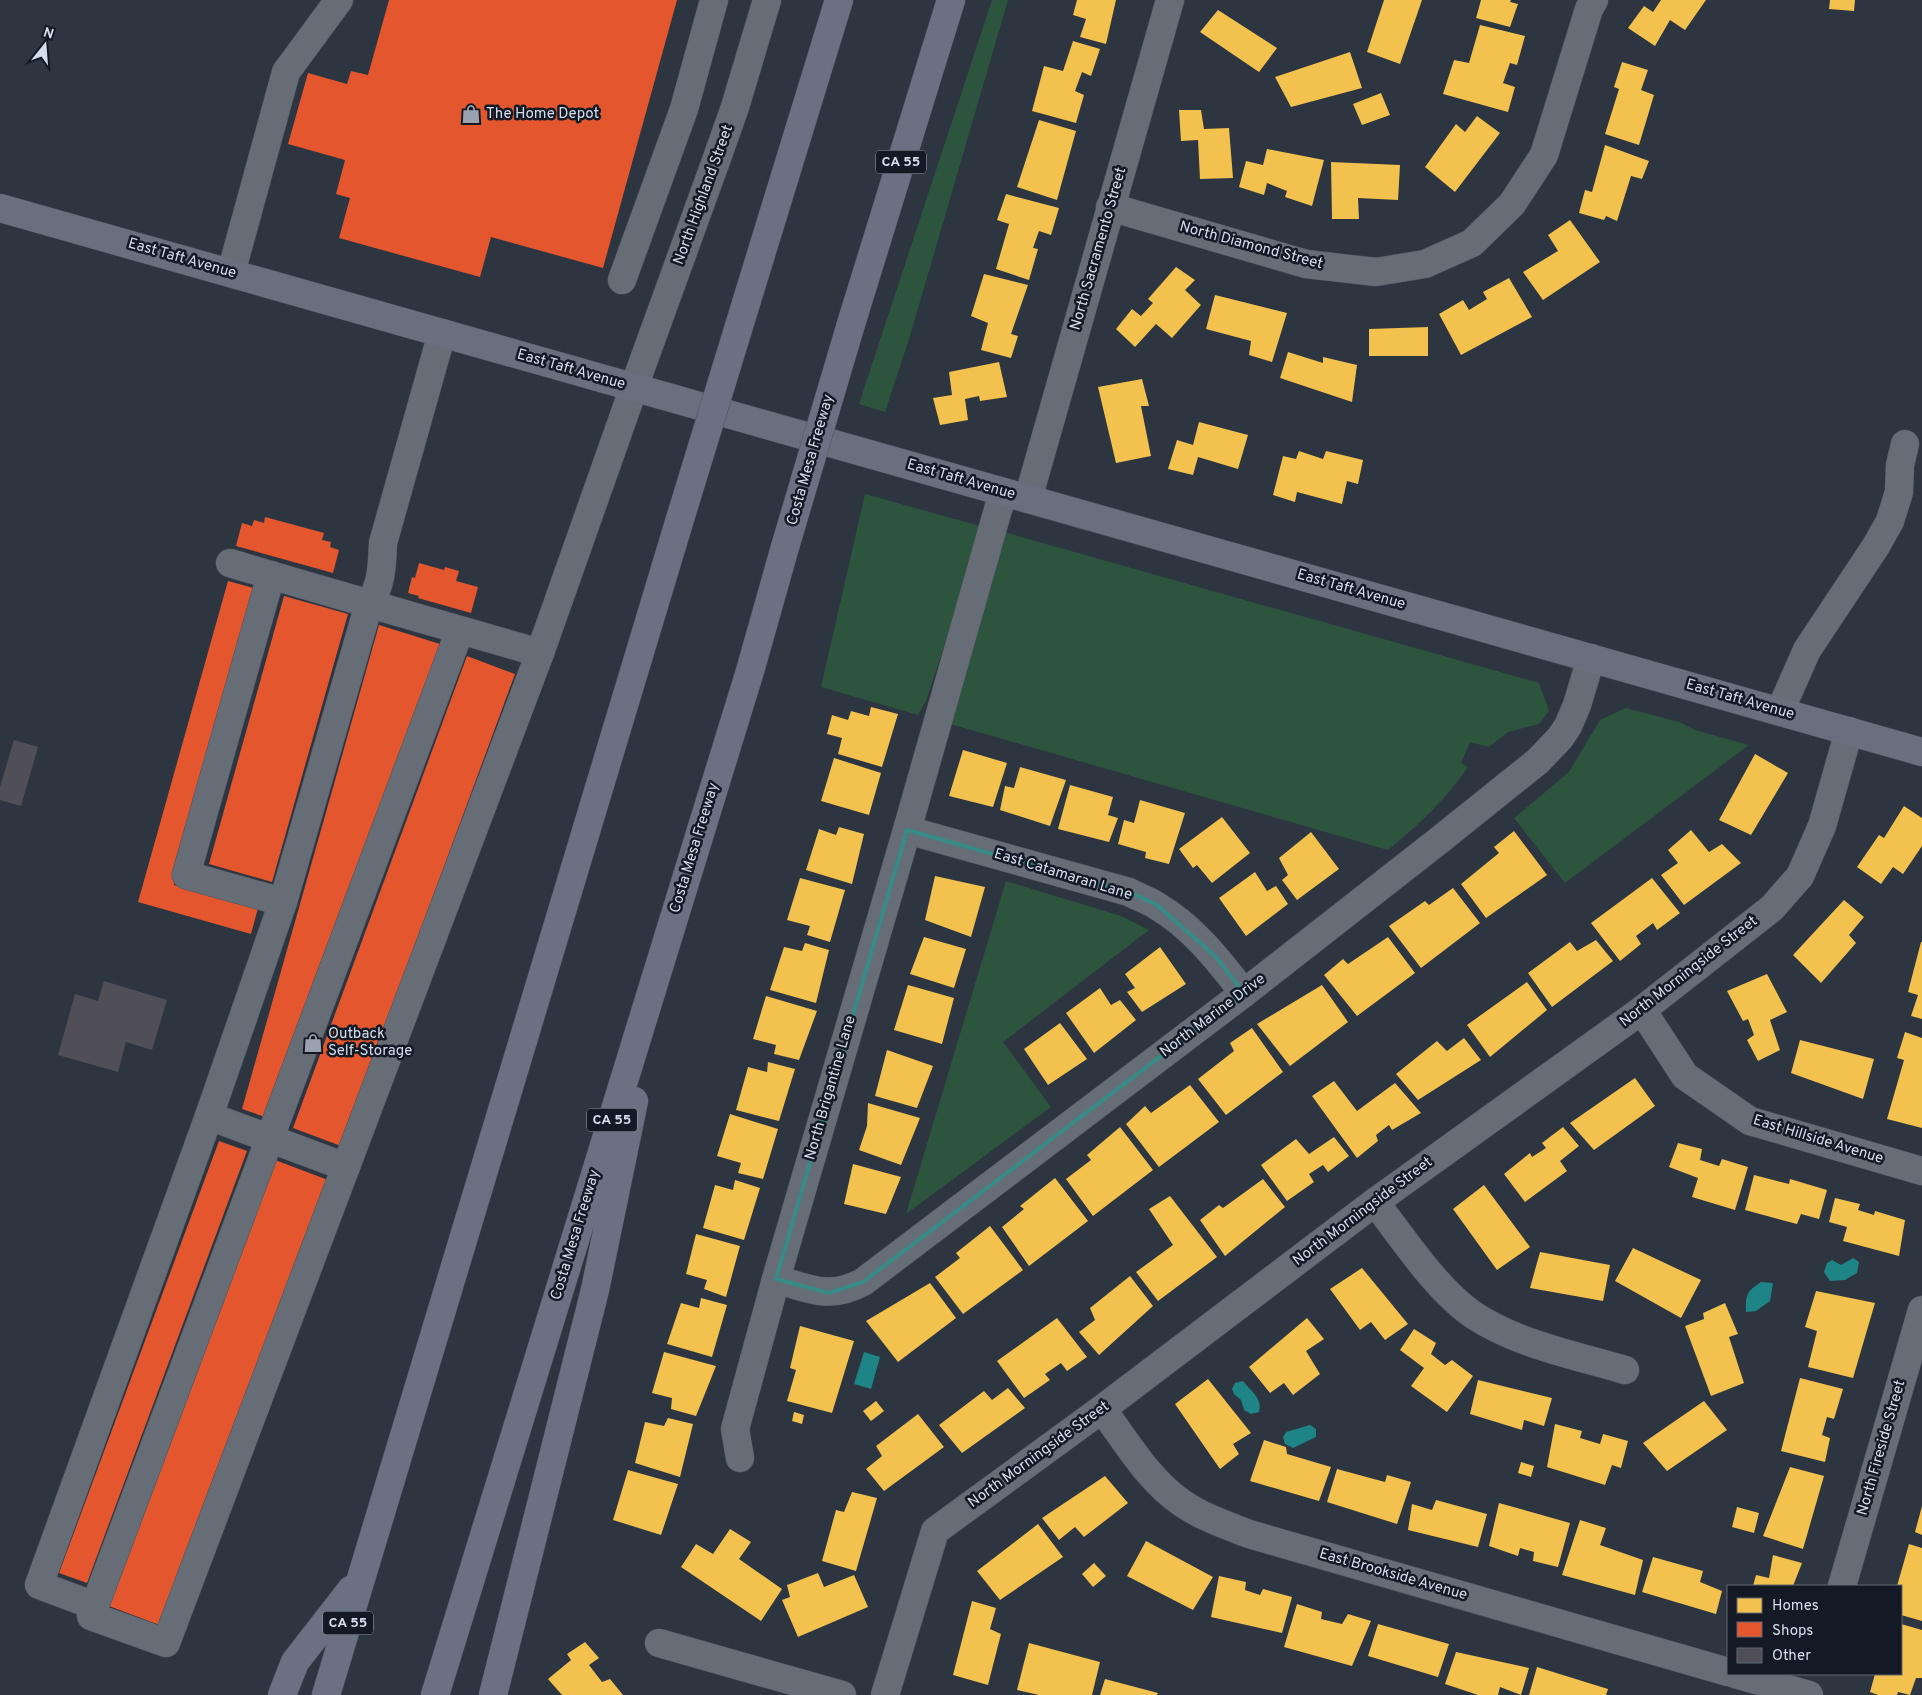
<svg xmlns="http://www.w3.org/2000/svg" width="1922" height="1695" viewBox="0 0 1922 1695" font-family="Overpass,sans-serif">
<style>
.green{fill:#2d543d}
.water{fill:#1e8486}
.homes{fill:#f2c14e}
.shops{fill:#e4572e}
.building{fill:#504f57}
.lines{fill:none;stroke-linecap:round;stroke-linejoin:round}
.minor-casing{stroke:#4c535e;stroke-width:29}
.major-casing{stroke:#4c535e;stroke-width:29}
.highway-casing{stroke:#4c535e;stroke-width:29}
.minor{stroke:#676d77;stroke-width:28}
.major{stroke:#69707d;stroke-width:28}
.highway{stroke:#6a7182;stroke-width:28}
.highway-bridge-casing{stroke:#4c535e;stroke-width:29;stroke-linecap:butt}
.highway-bridge{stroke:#6a7182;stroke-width:28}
.marked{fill:none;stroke:#368b87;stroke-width:4;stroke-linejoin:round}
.labels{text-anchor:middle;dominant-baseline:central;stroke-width:5;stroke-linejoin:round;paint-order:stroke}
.shield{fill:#141a25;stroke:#9aa2b0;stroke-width:1}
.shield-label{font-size:14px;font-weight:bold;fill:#d4ddec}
.poi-label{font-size:15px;fill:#d4ddec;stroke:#141a25;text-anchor:start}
.street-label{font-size:15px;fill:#d4ddec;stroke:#141a25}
</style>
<rect width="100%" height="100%" fill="#2d3541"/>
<g class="green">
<path d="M992,0H1008L910,336L885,412L859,404Z"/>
<path d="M865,494L980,526L963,589L926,701L918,715L821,687Z"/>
<path d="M1004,532L1539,683L1549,711L1539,724L1508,732L1489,747L1470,742L1461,763L1468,767C1443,802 1421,823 1388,850L947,723Z"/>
<path d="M1626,708L1679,722L1695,730L1749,745L1565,883L1514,818L1569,772L1600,720Z"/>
<path d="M1006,881L1121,916L1149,930L1003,1042L1051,1107L906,1214Z"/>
</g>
<g class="water">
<path d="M1853,1258L1859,1262L1857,1273L1845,1280L1830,1281L1824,1272L1827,1263L1832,1260L1841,1265Z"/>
<path d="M1761,1282L1773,1283L1770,1301L1756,1311L1746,1312C1745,1295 1747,1291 1761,1282Z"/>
<path d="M864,1352L880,1357L871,1389L854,1384Z"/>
<path d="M1243,1381C1251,1391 1263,1399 1259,1412L1251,1414L1244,1410L1241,1400L1234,1394L1232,1389L1235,1383Z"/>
<path d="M1310,1425L1316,1429V1437L1293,1448L1285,1444L1283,1437L1286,1432Z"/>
</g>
<g class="homes">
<path d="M1077,0H1116L1106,44L1080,37L1086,19L1073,15Z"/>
<path d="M1384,0H1422L1400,64L1367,52Z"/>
<path d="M1481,0H1511L1510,2L1518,4L1510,27L1476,18Z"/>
<path d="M1661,0H1706L1685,30L1670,20L1655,46L1628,28L1644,6L1653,12Z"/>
<path d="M1830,0H1855L1854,11L1829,9Z"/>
<path d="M1218,10L1277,48L1259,72L1200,32Z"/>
<path d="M1480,25L1525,36L1517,65L1510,63L1503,83L1515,87L1508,112L1443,94L1454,60L1469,63Z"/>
<path d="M1073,41L1100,49L1091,76L1082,72L1075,91L1084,95L1076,123L1032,111L1044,66L1063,71Z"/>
<path d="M1350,52L1362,88L1291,107L1275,77Z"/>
<path d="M1622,62L1648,70L1641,90L1654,95L1639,145L1605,134L1619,89L1614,87Z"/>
<path d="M1381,93L1390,115L1362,125L1353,104Z"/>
<path d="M1179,110H1201L1204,129L1229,128L1233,178L1200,179L1198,140L1181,141Z"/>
<path d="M1477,116L1500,133L1455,192L1425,167L1456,124L1465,132Z"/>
<path d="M1039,120L1076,131L1057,200L1017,187Z"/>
<path d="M1605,145L1649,161L1642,179L1631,176L1617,221L1606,216L1604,220L1579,213L1585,190L1592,192Z"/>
<path d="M1267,149L1324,160L1312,206L1285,197L1287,191L1267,183L1264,195L1239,187L1246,161L1263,165Z"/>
<path d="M1331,162L1400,165L1398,200L1358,198L1359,219H1332Z"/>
<path d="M1006,194L1059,208L1051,235L1039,231L1033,248L1038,249L1029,280L996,269L1009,224L997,220Z"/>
<path d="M1570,220L1600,262L1543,300L1523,272L1558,251L1548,235Z"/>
<path d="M1176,267L1195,280L1185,290L1201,305L1172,338L1156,324L1135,347L1116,329L1132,309L1141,316L1153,303L1148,299Z"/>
<path d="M984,274L1028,285L1011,334L1018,336L1011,358L981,350L988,323L971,316Z"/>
<path d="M1509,278L1532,317L1461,355L1439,314L1463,300L1469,310L1487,299L1483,292Z"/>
<path d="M1215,295L1287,313L1272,362L1249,355L1251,341L1206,329Z"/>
<path d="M1428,327V356H1369V329Z"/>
<path d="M1288,352L1323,363V357L1357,365L1352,402L1280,378Z"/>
<path d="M999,362L1007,397L980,401L979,396L965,399L968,420L940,425L933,398L952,395L949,372Z"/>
<path d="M1142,379L1149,406H1141L1151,456L1116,463L1098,387Z"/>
<path d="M1199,422L1248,435L1238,469L1198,457L1193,475L1168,469L1177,440L1193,445Z"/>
<path d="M1299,451L1323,459L1326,451L1363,460L1358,484L1347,481L1342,504L1297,492L1295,502L1273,495L1283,456L1296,459Z"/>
<path d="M871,707L898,714L882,767L838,754L842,738L827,734L832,715L848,720L851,711L869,716Z"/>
<path d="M963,750L1007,763L993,807L949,796Z"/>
<path d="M1755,754L1788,773L1751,835L1719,820Z"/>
<path d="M834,758L881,773L869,815L821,801Z"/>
<path d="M1020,767L1066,780L1050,826L1000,810L1005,786L1014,788Z"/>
<path d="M1070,785L1113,797L1108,815L1118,818L1109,842L1058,829Z"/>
<path d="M1140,800L1185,813L1169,864L1145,858L1146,852L1118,844L1124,820L1134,823Z"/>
<path d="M1904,806L1922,818V846L1903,874L1893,867L1881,884L1857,867L1879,835L1884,838Z"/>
<path d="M1222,817L1250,853L1212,883L1197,865L1193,868L1179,849Z"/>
<path d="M839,827L864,834L852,884L806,870L819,829L836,835Z"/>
<path d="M1691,830L1709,852L1722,844L1741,863L1684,905L1661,875L1678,863L1668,850Z"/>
<path d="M1514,831L1547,875L1486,918L1461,884L1499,853L1494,847Z"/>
<path d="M1311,832L1339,869L1297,900L1282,880L1288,875L1279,858Z"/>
<path d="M1255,872L1267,891L1276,886L1288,904L1246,936L1219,898Z"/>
<path d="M935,876L985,887L971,937L925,920Z"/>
<path d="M800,878L845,890L830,942L807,935L810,926L787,920Z"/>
<path d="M1652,878L1680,913L1657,930L1653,923L1636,936L1641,944L1620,961L1591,923Z"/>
<path d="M1453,888L1480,923L1421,968L1389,926L1425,901L1429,905Z"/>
<path d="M1844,900L1864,917L1849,935L1856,943L1821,983L1793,955Z"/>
<path d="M924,937L966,949L954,988L910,974Z"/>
<path d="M1388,937L1415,973L1357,1016L1324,975L1343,959L1348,964Z"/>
<path d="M1596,940L1613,961L1552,1007L1528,973L1570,942L1577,951Z"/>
<path d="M1921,942H1922V1019L1911,1016L1918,995L1908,992Z"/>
<path d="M805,943L829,950L816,1003L770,990L784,947L802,951Z"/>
<path d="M1160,947L1186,984L1142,1012L1127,992L1135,988L1125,974Z"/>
<path d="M1767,974L1787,1012L1770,1020L1780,1050L1758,1061L1747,1040L1754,1035L1748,1019L1743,1021L1727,991Z"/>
<path d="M1527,982L1547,1010L1490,1057L1467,1025Z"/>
<path d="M908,985L954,998L942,1044L894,1030Z"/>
<path d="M1322,985L1348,1022L1290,1066L1257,1024Z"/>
<path d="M1100,988L1111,1005L1120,1000L1136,1020L1094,1053L1066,1013Z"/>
<path d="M766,996L817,1011L799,1060L774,1054L776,1045L753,1039Z"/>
<path d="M1060,1023L1087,1059L1048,1085L1024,1049Z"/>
<path d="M1252,1028L1283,1072L1226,1115L1198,1079L1234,1051L1230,1043Z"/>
<path d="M1905,1032L1922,1038V1128L1887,1119L1904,1060L1897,1058Z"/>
<path d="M1464,1038L1481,1060L1418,1100L1396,1074L1437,1041L1447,1051Z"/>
<path d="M1800,1040L1874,1059L1863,1099L1791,1073Z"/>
<path d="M887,1050L933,1066L917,1108L875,1096Z"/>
<path d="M768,1062L795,1069L779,1121L736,1110L748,1067L767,1072Z"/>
<path d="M1635,1078L1655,1106L1594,1150L1570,1123Z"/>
<path d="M1334,1081L1357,1111L1395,1083L1421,1113L1392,1130L1389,1125L1376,1135L1378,1141L1357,1158L1312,1096Z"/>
<path d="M1190,1085L1219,1122L1159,1167L1126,1124L1145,1106L1151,1113Z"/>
<path d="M868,1103L920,1118L901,1165L859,1150L867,1126Z"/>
<path d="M730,1114L778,1129L763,1179L738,1173L741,1163L717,1156Z"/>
<path d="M1120,1127L1153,1170L1093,1216L1066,1179L1091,1160L1087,1155Z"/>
<path d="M1563,1127L1579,1146L1560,1161L1567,1171L1525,1202L1504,1174L1530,1153L1532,1157L1546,1148L1542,1143Z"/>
<path d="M1334,1137L1349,1156L1328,1172L1323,1165L1309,1174L1314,1182L1287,1201L1261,1165L1296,1139L1309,1154Z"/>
<path d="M1678,1143L1702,1149L1700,1160L1719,1166L1722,1159L1748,1167L1735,1210L1692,1197L1698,1178L1669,1167Z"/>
<path d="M853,1164L901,1177L886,1214L844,1204Z"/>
<path d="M1754,1175L1789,1184L1790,1179L1827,1190L1819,1219L1801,1214L1797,1224L1745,1210Z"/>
<path d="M1055,1178L1088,1221L1029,1266L1002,1227L1024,1209L1020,1206Z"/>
<path d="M1263,1179L1285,1207L1225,1256L1200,1220L1219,1205L1223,1208Z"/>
<path d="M735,1180L760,1188L744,1240L703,1228L715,1185L733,1190Z"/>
<path d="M1484,1185L1530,1247L1497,1270L1453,1209Z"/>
<path d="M1170,1196L1217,1257L1158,1301L1136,1272L1173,1245L1149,1209Z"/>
<path d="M1835,1198L1860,1204L1858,1210L1874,1215L1875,1211L1905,1220L1899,1256L1843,1241L1847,1227L1829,1222Z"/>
<path d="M990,1226L1023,1270L963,1314L935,1277L960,1258L956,1253Z"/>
<path d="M696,1234L740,1246L726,1297L704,1289L707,1280L686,1274Z"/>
<path d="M1633,1248L1701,1280L1681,1318L1615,1281Z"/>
<path d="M1540,1252L1610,1265L1603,1301L1530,1288Z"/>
<path d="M1362,1268L1408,1324L1385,1340L1371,1322L1360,1330L1330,1289Z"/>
<path d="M1130,1276L1153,1306L1099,1355L1079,1332L1095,1320L1090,1308Z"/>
<path d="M930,1283L956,1318L898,1362L866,1321Z"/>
<path d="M1816,1291L1875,1303L1853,1378L1808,1367L1817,1331L1805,1327Z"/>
<path d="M701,1298L727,1305L712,1357L667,1344L681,1303L699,1308Z"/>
<path d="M1725,1303L1738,1334L1729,1337L1744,1383L1711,1396L1685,1326L1704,1319L1703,1313Z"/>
<path d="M1057,1318L1087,1357L1067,1371L1061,1363L1045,1374L1050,1380L1024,1398L997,1361Z"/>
<path d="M1307,1318L1324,1339L1306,1351L1320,1374L1293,1395L1284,1383L1270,1393L1249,1367Z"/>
<path d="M800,1326L854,1341L832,1413L787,1401L796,1370L790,1368Z"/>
<path d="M1414,1329L1436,1343L1431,1354L1445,1365L1452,1360L1473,1376L1447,1412L1411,1386L1424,1368L1400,1350Z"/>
<path d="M664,1352L716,1366L696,1416L671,1409L672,1398L652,1393Z"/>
<path d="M1800,1378L1843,1389L1834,1419L1827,1417L1822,1435L1830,1438L1825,1462L1781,1451Z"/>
<path d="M1208,1379L1251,1433L1233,1444L1239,1454L1220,1469L1175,1404Z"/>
<path d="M1478,1380L1552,1398L1544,1426L1524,1420L1522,1430L1470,1414Z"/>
<path d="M1008,1388L1025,1408L962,1453L939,1425L984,1391L992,1400Z"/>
<path d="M876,1401L884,1411L871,1421L863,1411Z"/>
<path d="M1704,1401L1727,1430L1667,1471L1643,1443Z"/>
<path d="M794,1412L804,1415L802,1424L792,1421Z"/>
<path d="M918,1414L944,1447L884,1491L866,1469L882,1456L876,1446Z"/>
<path d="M668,1418L693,1424L680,1477L635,1463L645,1422L664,1426Z"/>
<path d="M1555,1424L1582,1431L1580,1438L1600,1444L1603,1434L1628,1441L1621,1468L1612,1465L1605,1485L1547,1467Z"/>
<path d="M1264,1440L1286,1447L1287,1454L1331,1467L1319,1501L1250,1481Z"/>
<path d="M1521,1462L1534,1466L1531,1477L1518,1473Z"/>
<path d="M1790,1467L1824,1476L1803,1549L1763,1536Z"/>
<path d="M1337,1469L1385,1482L1387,1475L1411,1482L1397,1524L1327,1502Z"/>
<path d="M628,1470L678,1484L661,1535L613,1520Z"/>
<path d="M1105,1476L1128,1503L1084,1537L1075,1527L1059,1540L1042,1518Z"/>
<path d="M852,1492L877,1498L856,1571L822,1561L836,1510L844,1512Z"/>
<path d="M1436,1500L1487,1514L1478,1547L1408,1530L1412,1504L1432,1510Z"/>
<path d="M1499,1503L1570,1523L1558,1567L1533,1561L1534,1552L1520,1548L1518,1556L1489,1546Z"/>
<path d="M1922,1506V1535L1915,1532Z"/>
<path d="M1737,1507L1759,1513L1754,1533L1732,1527Z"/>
<path d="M1580,1520L1606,1528L1600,1545L1643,1560L1635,1595L1562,1575Z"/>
<path d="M1038,1524L1063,1557L1000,1600L977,1571Z"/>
<path d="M730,1529L751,1542L739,1559L782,1589L761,1621L681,1567L696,1544L713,1554Z"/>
<path d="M1146,1541L1213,1577L1193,1610L1127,1576Z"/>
<path d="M1909,1544L1922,1548V1621L1901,1615V1586H1897Z"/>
<path d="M1773,1555L1802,1563L1793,1586H1753L1756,1575L1769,1578Z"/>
<path d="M1653,1557L1703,1571L1700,1582L1722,1591L1716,1614L1642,1592Z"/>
<path d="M1094,1563L1106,1576L1093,1587L1082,1574Z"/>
<path d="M818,1573L824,1587L854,1575L868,1607L798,1637L782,1600L790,1597L787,1585Z"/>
<path d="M1219,1576L1246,1582L1245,1590L1260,1595L1263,1589L1292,1597L1282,1633L1211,1617Z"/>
<path d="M972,1601L996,1608L990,1629L1001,1634L988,1685L953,1675Z"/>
<path d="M1297,1604L1322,1612L1321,1619L1342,1624L1348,1614L1371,1621L1352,1666L1284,1647Z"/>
<path d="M1378,1624L1449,1644L1438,1677L1368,1656Z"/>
<path d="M1901,1624L1922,1630V1678H1916L1910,1695L1898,1692L1897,1695H1878L1870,1692L1875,1674H1901Z"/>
<path d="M585,1642L599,1658L589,1665L602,1682L610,1679L623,1695H562L548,1679L571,1660L567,1654Z"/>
<path d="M1029,1643L1100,1662L1092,1695H1039L1017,1690Z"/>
<path d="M1456,1652L1529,1668L1521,1695L1500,1687L1498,1695H1478L1445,1684Z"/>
<path d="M1537,1667L1608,1689L1606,1695H1529Z"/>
<path d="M1105,1679L1158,1693L1157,1695H1100Z"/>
</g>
<g class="shops">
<path d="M389,0H677L603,268L491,237L480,277L339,238L350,198L336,194L345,160L288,144L308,73L347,84L351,71L368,75Z"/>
<path d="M265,517L324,533L322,540L331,542L330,547L339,550L333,573L236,546L242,523L252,526L254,520L264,523Z"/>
<path d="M419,563L444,570L445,567L459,571L456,581L478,587L471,613L418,598L419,596L408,593L412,577L415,578Z"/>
<path d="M228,581L257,589L174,885L258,908L251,934L138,902Z"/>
<path d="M284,596L348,614L272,882L209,864Z"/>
<path d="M379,625L440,644L265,1117L242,1109Z"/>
<path d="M467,656L515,674L341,1146L293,1128Z"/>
<path d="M219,1141L247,1151L87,1583L59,1573Z"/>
<path d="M275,1160L328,1180L162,1626L109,1606Z"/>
</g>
<g class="building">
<path d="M14,740L38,747L21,806L0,800V787Z"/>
<path d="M104,981L167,1000L152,1050L126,1042L118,1072L58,1055L75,994L98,1001Z"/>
</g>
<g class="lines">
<g class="minor-casing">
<g id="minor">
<path d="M1110,207L1306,264L1376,272L1425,264L1472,243L1512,204L1544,155L1589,9L1594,0"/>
<path d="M231,273L286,72L339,0"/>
<path d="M622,280L684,109L714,0"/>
<path d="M1028,499L1170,0"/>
<path d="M230,563C333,594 437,623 540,653L166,1643L91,1616L460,630"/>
<path d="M271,575L186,875L283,902"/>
<path d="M540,653L634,387L717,158L735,107L767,0"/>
<path d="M1780,711L1807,650L1876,546L1890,521L1899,492L1900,465L1905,444"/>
<path d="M907,830L1129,892C1138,897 1148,900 1157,906C1193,927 1219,961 1244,993"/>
<path d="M1642,1010L1685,1076L1750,1121L1922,1171"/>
<path d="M209,1116L346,1167"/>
<path d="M1375,1202C1402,1237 1436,1289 1472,1314C1516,1344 1574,1355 1625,1370"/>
<path d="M776,1279C809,1289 830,1300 863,1282L1244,993L1437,842L1538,761L1560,738L1568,726L1577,705L1591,658"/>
<path d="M1102,1409C1126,1441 1148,1480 1182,1503C1202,1517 1226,1525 1249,1534L1728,1672"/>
<path d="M740,1458L735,1429L776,1279L907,830L1003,492"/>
<path d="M1842,1586L1922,1310"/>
<path d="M95,1606L39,1585L209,1116L283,902L369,604C382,584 382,566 383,543L442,333"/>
<path d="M659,1643L842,1695"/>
<path d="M1735,1674L1809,1695"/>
<path d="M885,1695L935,1531L1102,1409L1375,1202L1642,1010L1772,908L1800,876L1822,826L1849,731"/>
</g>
</g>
<g class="major-casing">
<path id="major" d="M0,208L1922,752"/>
</g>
<g class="highway-casing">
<g id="highway">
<path d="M747,300L839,0"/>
<path d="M851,324L951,0"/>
<path d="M282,1695L295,1662L351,1590"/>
<path d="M326,1695L680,519"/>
<path d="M435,1695L750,671L785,547"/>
<path d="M493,1695L595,1290L634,1101"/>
</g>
</g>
<use href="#minor" class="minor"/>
<use href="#major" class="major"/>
<use href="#highway" class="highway"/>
<g class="highway-bridge-casing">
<g id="highway-bridge">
<path d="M680,519L747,300"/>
<path d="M785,547L851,324"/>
</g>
</g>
<use href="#highway-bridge" class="highway-bridge"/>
</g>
<path class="marked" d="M907,830L1129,892L1157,905L1215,956L1244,993L863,1282L829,1293L776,1279Z"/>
<defs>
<g id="shop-bare" transform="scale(1.5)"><path d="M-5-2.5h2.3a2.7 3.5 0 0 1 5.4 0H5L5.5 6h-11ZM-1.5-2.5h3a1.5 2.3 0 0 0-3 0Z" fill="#9aa2b0" stroke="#141a25" stroke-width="2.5" paint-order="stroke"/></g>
</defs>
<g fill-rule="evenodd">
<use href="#shop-bare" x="471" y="114"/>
<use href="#shop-bare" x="313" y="1043"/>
</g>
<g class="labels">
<g class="shield">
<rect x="876" y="150.5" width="50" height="23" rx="4"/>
<rect x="587" y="1108.5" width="50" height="23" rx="4"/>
<rect x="323" y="1611.5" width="50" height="23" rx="4"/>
</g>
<g class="shield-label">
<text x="901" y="162">CA 55</text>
<text x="612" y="1120">CA 55</text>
<text x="348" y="1623">CA 55</text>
</g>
<g class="poi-label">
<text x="486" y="114">The Home Depot</text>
<text x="328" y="1034">Outback<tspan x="328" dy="17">Self-Storage</tspan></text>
</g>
<g class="street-label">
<text transform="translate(704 195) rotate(-70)">North Highland Street</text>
<text transform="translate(1251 246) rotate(15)">North Diamond Street</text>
<text transform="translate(1099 249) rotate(-74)">North Sacramento Street</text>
<text transform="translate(182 259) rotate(16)">East Taft Avenue</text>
<text transform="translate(571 370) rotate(16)">East Taft Avenue</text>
<text transform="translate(811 460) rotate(-74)">Costa Mesa Freeway</text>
<text transform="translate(961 480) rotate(16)">East Taft Avenue</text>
<text transform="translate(1351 590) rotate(16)">East Taft Avenue</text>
<text transform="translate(1740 700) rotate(16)">East Taft Avenue</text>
<text transform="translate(695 848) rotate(-73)">Costa Mesa Freeway</text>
<text transform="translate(1063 875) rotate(17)">East Catamaran Lane</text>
<text transform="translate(1689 972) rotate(-38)">North Morningside Street</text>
<text transform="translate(1213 1016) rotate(-37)">North Marine Drive</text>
<text transform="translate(831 1088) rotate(-74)">North Brigantine Lane</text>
<text transform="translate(1818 1140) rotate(17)">East Hillside Avenue</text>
<text transform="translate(1363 1212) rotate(-37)">North Morningside Street</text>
<text transform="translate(576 1235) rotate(-73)">Costa Mesa Freeway</text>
<text transform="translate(1882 1448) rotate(-74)">North Fireside Street</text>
<text transform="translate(1039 1455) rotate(-36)">North Morningside Street</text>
<text transform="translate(1393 1575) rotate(16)">East Brookside Avenue</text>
</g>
</g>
<rect x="1727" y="1585" width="175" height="90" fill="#141a25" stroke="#616875"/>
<rect x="1737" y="1598" width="25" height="15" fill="#f2c14e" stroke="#616875"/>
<text x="1772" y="1610" font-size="15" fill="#d4ddec">Homes</text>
<rect x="1737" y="1622" width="25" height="15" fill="#e4572e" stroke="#616875"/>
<text x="1772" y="1635" font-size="15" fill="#d4ddec">Shops</text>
<rect x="1737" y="1648" width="25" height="15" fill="#504f57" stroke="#616875"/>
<text x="1772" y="1660" font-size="15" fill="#d4ddec">Other</text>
<g transform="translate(45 45) rotate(17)" stroke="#141a25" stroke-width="4" paint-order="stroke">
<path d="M0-4L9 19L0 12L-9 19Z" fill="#d4ddec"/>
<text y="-8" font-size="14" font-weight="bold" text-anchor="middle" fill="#d4ddec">N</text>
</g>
</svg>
